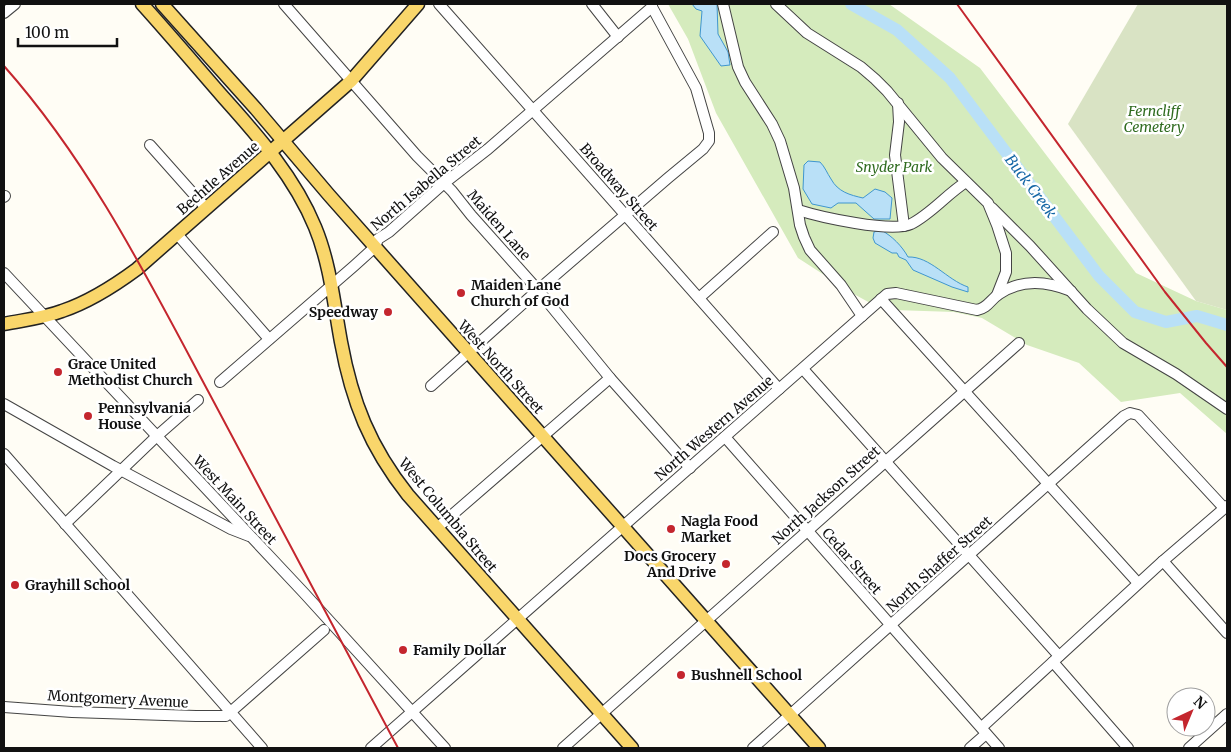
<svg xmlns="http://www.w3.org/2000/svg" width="1231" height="752" viewBox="0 0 1231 752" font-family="Merriweather,serif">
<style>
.green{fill:#d5ebbd}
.cemetery{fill:#d9e3c4}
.water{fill:#b9e0f7;stroke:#3f96cf}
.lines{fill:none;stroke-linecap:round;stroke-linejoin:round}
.river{stroke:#b9e0f7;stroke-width:12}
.minor-casing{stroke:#444;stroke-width:12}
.major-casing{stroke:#222;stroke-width:15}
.minor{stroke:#fff;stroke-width:10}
.major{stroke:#f9d66b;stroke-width:12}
.rail{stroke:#c4262e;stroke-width:2}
.poi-dot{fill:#c4262e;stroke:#fff;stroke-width:2}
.labels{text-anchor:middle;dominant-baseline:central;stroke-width:5;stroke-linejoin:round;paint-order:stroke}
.park-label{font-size:14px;font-style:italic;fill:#2f6b1f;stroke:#fff}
.street-label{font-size:14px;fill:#111;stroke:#fff}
.poi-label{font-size:14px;font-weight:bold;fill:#111;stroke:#fff;text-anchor:start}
.water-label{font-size:15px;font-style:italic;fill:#1768a6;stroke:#fff}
</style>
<rect width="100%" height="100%" fill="#fffdf5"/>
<path class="green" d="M668,4H889L980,68L1136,273L1196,301L1227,310V434L1180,393L1121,402L1079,363L1027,345L982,318L954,312L894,310L872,304L852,293L798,258L716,113L688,39Z"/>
<path class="cemetery" d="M1138,4H1227V310L1196,301L1068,124Z"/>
<g class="water">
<path d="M692,4H717L718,34L728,52L730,65L721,66L700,36L702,11L696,9Z"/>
<path d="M808,161L820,162C825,167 827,173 831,179C838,192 850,195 863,198L875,189L885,192L892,198L890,219H874L856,203H838L831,208L812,204L803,189L804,165Z"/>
<path d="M881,230C892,236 902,246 908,257C930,256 947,280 968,287V292L952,287L913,270L906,260L899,257L897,253H892L875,243L873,238L874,232Z"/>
</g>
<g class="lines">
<path class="river" d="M851,4L897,30L950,78L1099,276L1135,312L1166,322L1197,316L1227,325"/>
<g class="minor-casing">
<g id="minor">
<path d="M284,4L417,156L452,191L471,215L538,290L610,378L690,468"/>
<path d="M439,4L779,389"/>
<path d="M592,4L618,37"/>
<path d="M723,4L738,67L745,82L772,124L780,141L794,188L800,225L804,237L810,250L841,285L862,316"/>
<path d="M776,4L807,33L861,67L875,79L887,91L942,158L988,203L997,225L1006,253V272L997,295"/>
<path d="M4,13L15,4"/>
<path d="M898,103L899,122L895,155L904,226"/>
<path d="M150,145L206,208"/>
<path d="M4,197L5,196"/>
<path d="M992,208L1030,246L1087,309L1123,343L1176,374L1227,409"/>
<path d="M798,210C820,217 891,233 911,224C931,214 947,194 966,182"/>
<path d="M177,234L269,339"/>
<path d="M4,273L304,593L445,748"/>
<path d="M699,298L773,232"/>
<path d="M881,299L1138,583"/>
<path d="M803,369L1059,656"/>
<path d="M220,382L354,266L375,247L378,239L389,232L443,184L488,149L652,7"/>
<path d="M431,386L538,290L668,178L703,149L709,141V133L696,88L652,7V4"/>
<path d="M4,404L113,466L231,529L249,536"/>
<path d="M725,437L999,748"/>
<path d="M4,454L262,748"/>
<path d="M65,524L157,436L198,400"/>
<path d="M437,528L610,378"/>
<path d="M1163,561L1227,633"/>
<path d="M1053,662L1128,748"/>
<path d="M4,707L72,712L196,716H226L324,630"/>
<path d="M982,727L1163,561L1227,506"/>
<path d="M371,748L887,294L896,293L977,310C988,308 990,300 999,294C1021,279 1047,281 1071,291"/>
<path d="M563,748L1019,343"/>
<path d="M753,748L1124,416L1130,413L1138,415L1224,508"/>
<path d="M970,748L986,734"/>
<path d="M1189,748L1227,714"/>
</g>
</g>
<g class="major-casing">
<g id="major">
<path d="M142,4C170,35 197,67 224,98C259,137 295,178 315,227C330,263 334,304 341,342C352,402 370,447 408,495L632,748"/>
<path d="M162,4L256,109L329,195L819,748"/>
<path d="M4,324C23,320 44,318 62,311C89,302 114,286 137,269L351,81L418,4"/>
</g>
</g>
<use href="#minor" class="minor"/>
<use href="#major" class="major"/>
<g class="rail">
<path d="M957,4L1165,292L1206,343L1227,367"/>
<path d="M4,66C90,163 147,277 208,391C271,510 335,629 398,748"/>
</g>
</g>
<g class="poi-dot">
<circle cx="461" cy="293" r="5"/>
<circle cx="388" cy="312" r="5"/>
<circle cx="58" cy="372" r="5"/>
<circle cx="88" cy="416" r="5"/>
<circle cx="671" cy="529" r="5"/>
<circle cx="726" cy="564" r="5"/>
<circle cx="15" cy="585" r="5"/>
<circle cx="403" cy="650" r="5"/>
<circle cx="681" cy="675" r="5"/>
</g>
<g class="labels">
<g class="park-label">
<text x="1154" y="111">Ferncliff<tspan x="1154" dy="16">Cemetery</tspan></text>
<text x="894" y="167">Snyder Park</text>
</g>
<g class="street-label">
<text transform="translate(218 178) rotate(-41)">Bechtle Avenue</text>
<text transform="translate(426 183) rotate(-40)">North Isabella Street</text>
<text transform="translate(619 187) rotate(49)">Broadway Street</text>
<text transform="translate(499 225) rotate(49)">Maiden Lane</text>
<text transform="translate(501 367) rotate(48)">West North Street</text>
<text transform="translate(714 428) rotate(-41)">North Western Avenue</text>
<text transform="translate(826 495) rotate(-42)">North Jackson Street</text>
<text transform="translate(235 500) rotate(47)">West Main Street</text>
<text transform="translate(448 515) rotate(50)">West Columbia Street</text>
<text transform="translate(852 561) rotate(49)">Cedar Street</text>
<text transform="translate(939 564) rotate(-42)">North Shaffer Street</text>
<text transform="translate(118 699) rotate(3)">Montgomery Avenue</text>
</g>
<g class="poi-label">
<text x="471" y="285">Maiden Lane<tspan x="471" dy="16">Church of God</tspan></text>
<text x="378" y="312" text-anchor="end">Speedway</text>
<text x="68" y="364">Grace United<tspan x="68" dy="16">Methodist Church</tspan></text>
<text x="98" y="408">Pennsylvania<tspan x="98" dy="16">House</tspan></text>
<text x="681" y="521">Nagla Food<tspan x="681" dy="16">Market</tspan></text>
<text x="716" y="556" text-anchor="end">Docs Grocery<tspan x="716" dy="16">And Drive</tspan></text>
<text x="25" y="585">Grayhill School</text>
<text x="413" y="650">Family Dollar</text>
<text x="691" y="675">Bushnell School</text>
</g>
<g class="water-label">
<text transform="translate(1031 186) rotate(53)">Buck Creek</text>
</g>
</g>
<rect width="1231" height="752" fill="none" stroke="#111111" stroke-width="10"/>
<g transform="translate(1191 712) rotate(44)"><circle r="24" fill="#ffffff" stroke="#a0a0a0"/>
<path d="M0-4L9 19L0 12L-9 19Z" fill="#c4262e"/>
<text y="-8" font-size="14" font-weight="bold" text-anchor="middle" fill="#111111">N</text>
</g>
<path d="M18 38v8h99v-8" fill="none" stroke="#111111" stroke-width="2.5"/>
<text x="25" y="38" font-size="15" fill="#111111" stroke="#ffffff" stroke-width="4" paint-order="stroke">100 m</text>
</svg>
